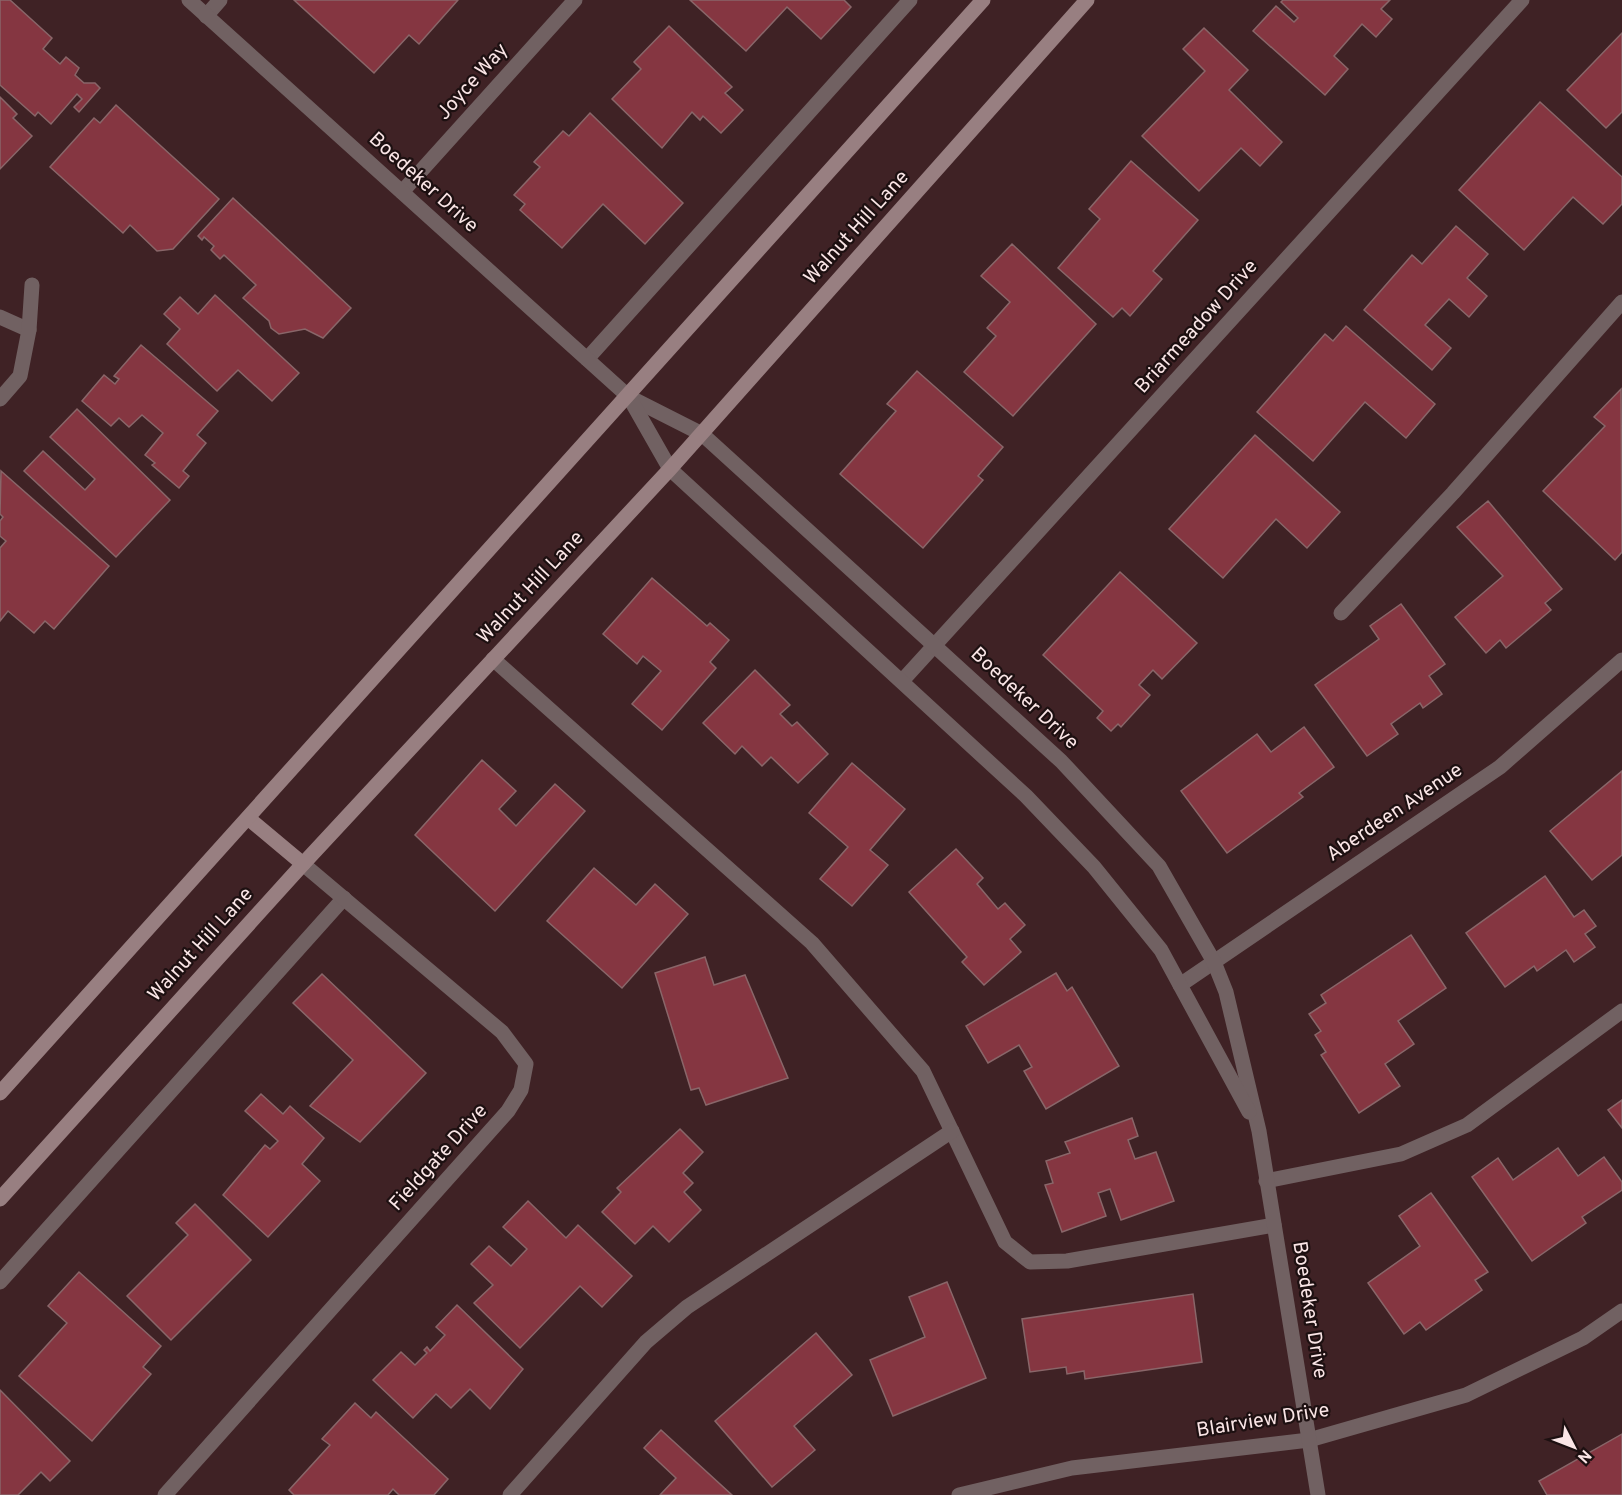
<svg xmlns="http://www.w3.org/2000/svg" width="1622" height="1495" viewBox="0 0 1622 1495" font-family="Overpass,sans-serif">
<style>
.building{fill:#853641;stroke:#896669;stroke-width:1.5}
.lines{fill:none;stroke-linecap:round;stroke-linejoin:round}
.service{stroke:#716162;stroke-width:15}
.minor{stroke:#716162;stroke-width:15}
.tertiary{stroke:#716162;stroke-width:15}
.secondary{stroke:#987f81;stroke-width:15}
.labels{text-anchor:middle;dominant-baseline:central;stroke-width:4.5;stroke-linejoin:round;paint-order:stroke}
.street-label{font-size:20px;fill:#fae5e6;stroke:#1d1011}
</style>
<rect width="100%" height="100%" fill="#3f2225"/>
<g class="building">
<path d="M0,0H10L52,38L43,49L60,64L66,57L79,68L75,75L84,83H95L100,88L79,112L74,107L82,99L77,94L51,124L38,112L35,116L0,85Z"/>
<path d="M294,0H458L419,44L409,35L374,73Z"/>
<path d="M690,0H844L851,7L821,39L787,7L746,51Z"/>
<path d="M1283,0H1390L1381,9L1392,19L1376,37L1362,24L1334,56L1348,69L1325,95L1253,31L1276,6L1294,22L1298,18L1281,2Z"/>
<path d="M669,26L732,87L725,93L743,110L721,133L703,116L700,120L692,112L662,148L612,99L641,69L634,62Z"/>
<path d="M1204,28L1248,70L1229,90L1282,142L1260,166L1241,148L1199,191L1142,136L1205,71L1183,49Z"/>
<path d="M1622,33V112L1606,128L1567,90Z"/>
<path d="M0,97L17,114L13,118L32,136L0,169Z"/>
<path d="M1540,102L1622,177V204L1603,224L1573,197L1524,250L1459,190Z"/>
<path d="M116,105L219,199L173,249L157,251L130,225L123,233L50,167L94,118L100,123Z"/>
<path d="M590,113L683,203L645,244L603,204L562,248L520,210L525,204L514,195L540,167L534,162L563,131L569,136Z"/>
<path d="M1131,161L1198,220L1153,271L1162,279L1130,316L1122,308L1113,317L1058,268L1100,219L1089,209Z"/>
<path d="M233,198L351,308L323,338L305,329L279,334L271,328L269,321L243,298L256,285L224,255L220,259L211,250L214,246L204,237L202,240L198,236Z"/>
<path d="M1456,226L1488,254L1467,278L1487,296L1469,317L1449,299L1425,325L1451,348L1432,370L1364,310L1412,255L1422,264Z"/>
<path d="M1012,244L1096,324L1013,416L964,372L996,336L987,328L1010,302L981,276Z"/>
<path d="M215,295L299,373L272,401L238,370L217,391L167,344L180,329L164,314L180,297L198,314Z"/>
<path d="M1346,326L1435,404L1406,438L1365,402L1313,461L1257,412L1325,334L1333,341Z"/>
<path d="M141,345L218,411L197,435L206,443L183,471L189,476L179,488L152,465L155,463L145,455L163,433L142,415L129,427L119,418L111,426L82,401L104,375L115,384L119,379L114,376Z"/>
<path d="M917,371L1003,447L978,476L983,480L923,548L840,474L896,411L887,404Z"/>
<path d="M1621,389L1622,552L1615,560L1543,491L1605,426L1594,417Z"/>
<path d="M77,409L170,500L116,557L24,471L43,451L85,490L95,479L50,437Z"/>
<path d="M1255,435L1340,512L1307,548L1276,519L1223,578L1169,529Z"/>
<path d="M1,471L109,566L54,629L45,621L34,633L8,611L0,621V548L6,541L0,536V521L3,517L0,514Z"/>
<path d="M1488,501L1562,589L1545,603L1551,610L1506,648L1500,640L1486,653L1455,617L1503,576L1457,527Z"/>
<path d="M1120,572L1197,643L1162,679L1153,670L1139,685L1150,695L1121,727L1118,724L1111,731L1097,718L1103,711L1043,655Z"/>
<path d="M652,578L707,626L710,623L729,640L710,662L716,668L662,730L632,704L661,671L643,656L637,664L603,634Z"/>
<path d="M1401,604L1445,664L1429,676L1442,694L1423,708L1420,703L1391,724L1398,734L1367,756L1315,685L1379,639L1370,626Z"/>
<path d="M755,670L790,705L780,714L792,726L797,722L828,754L798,783L771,757L762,766L742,746L735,754L703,723Z"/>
<path d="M1304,727L1334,767L1299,793L1303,797L1227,853L1181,791L1257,734L1271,752Z"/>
<path d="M482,760L516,791L499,809L516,826L555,784L585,811L495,911L415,835Z"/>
<path d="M852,763L905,809L870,850L888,865L852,906L820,879L848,847L809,813Z"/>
<path d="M1622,771V855L1592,880L1550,831Z"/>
<path d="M956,849L983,878L977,884L998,909L1005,903L1025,925L1010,939L1021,952L984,985L962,962L967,957L909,892Z"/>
<path d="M594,868L636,905L655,884L688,914L622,988L547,921Z"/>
<path d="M1545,876L1574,917L1584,910L1596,926L1585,934L1595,947L1574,962L1566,950L1537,971L1534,966L1505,987L1466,933Z"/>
<path d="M1411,935L1446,988L1398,1021L1414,1044L1385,1064L1400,1086L1359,1113L1321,1055L1326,1052L1315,1035L1321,1031L1309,1014L1326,1003L1321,995Z"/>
<path d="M705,957L714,985L745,975L788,1078L706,1105L699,1088L691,1090L655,973Z"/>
<path d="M1056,973L1067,991L1072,987L1119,1066L1046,1109L1024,1071L1032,1067L1019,1045L988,1063L966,1026Z"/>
<path d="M322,974L426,1073L360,1142L310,1106L353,1060L293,1003Z"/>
<path d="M261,1094L283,1114L290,1106L324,1138L302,1164L320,1181L268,1237L223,1195L265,1145L270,1149L278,1141L245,1111Z"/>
<path d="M1622,1100V1128L1608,1110Z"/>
<path d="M1132,1118L1138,1136L1128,1140L1135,1159L1156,1152L1174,1201L1121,1220L1110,1189L1098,1193L1106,1216L1062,1232L1045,1185L1053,1183L1046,1161L1070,1153L1065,1142Z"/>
<path d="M680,1129L703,1152L683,1173L693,1183L684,1192L701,1210L669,1242L653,1226L635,1244L602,1212L621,1192L617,1188Z"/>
<path d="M1558,1148L1578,1176L1604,1157L1622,1182V1190L1582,1217L1586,1223L1532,1261L1472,1177L1498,1158L1513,1180Z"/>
<path d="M1431,1193L1488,1272L1475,1280L1482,1290L1426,1330L1420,1322L1404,1334L1368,1283L1420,1246L1399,1216Z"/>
<path d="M528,1201L566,1238L578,1225L632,1276L602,1307L580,1286L520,1348L474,1303L493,1285L471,1264L489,1246L511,1266L527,1249L503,1227Z"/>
<path d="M195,1204L251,1260L171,1340L127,1296L188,1235L176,1223Z"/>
<path d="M79,1272L161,1346L143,1367L151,1374L92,1441L19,1376L67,1323L48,1306Z"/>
<path d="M947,1282L986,1378L893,1416L870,1360L925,1337L909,1297Z"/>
<path d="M1193,1294L1202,1362L1085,1379L1084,1371L1067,1374L1066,1367L1030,1372L1022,1319Z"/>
<path d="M457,1305L523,1369L490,1409L470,1389L451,1408L436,1394L413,1418L373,1380L401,1352L415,1365L427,1353L424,1350L427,1347L430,1351L445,1335L436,1327Z"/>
<path d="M816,1333L852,1375L794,1426L815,1450L772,1487L715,1421Z"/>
<path d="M0,1390L70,1461L50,1481L41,1472L18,1495H0Z"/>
<path d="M355,1403L371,1418L376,1412L448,1479L434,1495H399L393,1489L388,1495H294L289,1490L330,1445L322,1439Z"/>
<path d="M661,1430L732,1495H660L676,1478L644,1448Z"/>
<path d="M1622,1434V1495H1547L1539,1481Z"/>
</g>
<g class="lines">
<g class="service">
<path d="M206,16L220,0"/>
<path d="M0,317L29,330"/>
<path d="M587,359L910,0"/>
<path d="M1341,613L1453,493L1622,302"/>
<path d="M493,659L812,943L923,1071L1005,1242L1030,1262L1067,1261L1274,1225"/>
<path d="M1266,1181L1401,1154L1467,1125L1622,1011"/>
<path d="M0,1282L344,898"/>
<path d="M510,1495L646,1342L687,1307L952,1131"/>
</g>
<g class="minor">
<path d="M402,192L575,0"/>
<path d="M0,399L20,376L29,330L32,285"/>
<path d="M902,681L1522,0"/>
<path d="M1180,985L1500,767L1622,660"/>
<path d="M165,1495L508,1111L521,1090L526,1064L502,1032L303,864"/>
<path d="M959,1495L1072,1468L1309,1440L1466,1395L1583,1338L1622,1311"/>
</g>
<g class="tertiary">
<path d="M189,0L629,397L702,434L1061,761L1159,866L1214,962L1226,992L1259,1131L1318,1495"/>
<path d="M629,397L670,469L1026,796L1094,867L1161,950L1249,1112"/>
</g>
<g class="secondary">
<path d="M248,818L303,864"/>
<path d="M0,1093L983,0"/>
<path d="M0,1199L303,864L670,469L1087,0"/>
</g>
</g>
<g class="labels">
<g class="street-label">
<text transform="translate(473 82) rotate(-48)">Joyce Way</text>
<text transform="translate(423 183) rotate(42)">Boedeker Drive</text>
<text transform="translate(857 228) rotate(-48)">Walnut Hill Lane</text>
<text transform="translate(1197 327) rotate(-48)">Briarmeadow Drive</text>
<text transform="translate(531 588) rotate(-47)">Walnut Hill Lane</text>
<text transform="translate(1024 699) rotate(43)">Boedeker Drive</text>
<text transform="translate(1395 813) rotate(-34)">Aberdeen Avenue</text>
<text transform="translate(201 945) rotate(-48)">Walnut Hill Lane</text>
<text transform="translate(439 1158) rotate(-48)">Fieldgate Drive</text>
<text transform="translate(1309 1310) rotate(81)">Boedeker Drive</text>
<text transform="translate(1263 1421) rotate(-9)">Blairview Drive</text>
</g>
</g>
<g transform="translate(1574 1447) rotate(132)" stroke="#1d1011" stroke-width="4.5" paint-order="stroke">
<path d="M0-4.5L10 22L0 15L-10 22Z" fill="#fae5e6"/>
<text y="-9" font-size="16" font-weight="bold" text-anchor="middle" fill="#fae5e6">N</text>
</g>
</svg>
